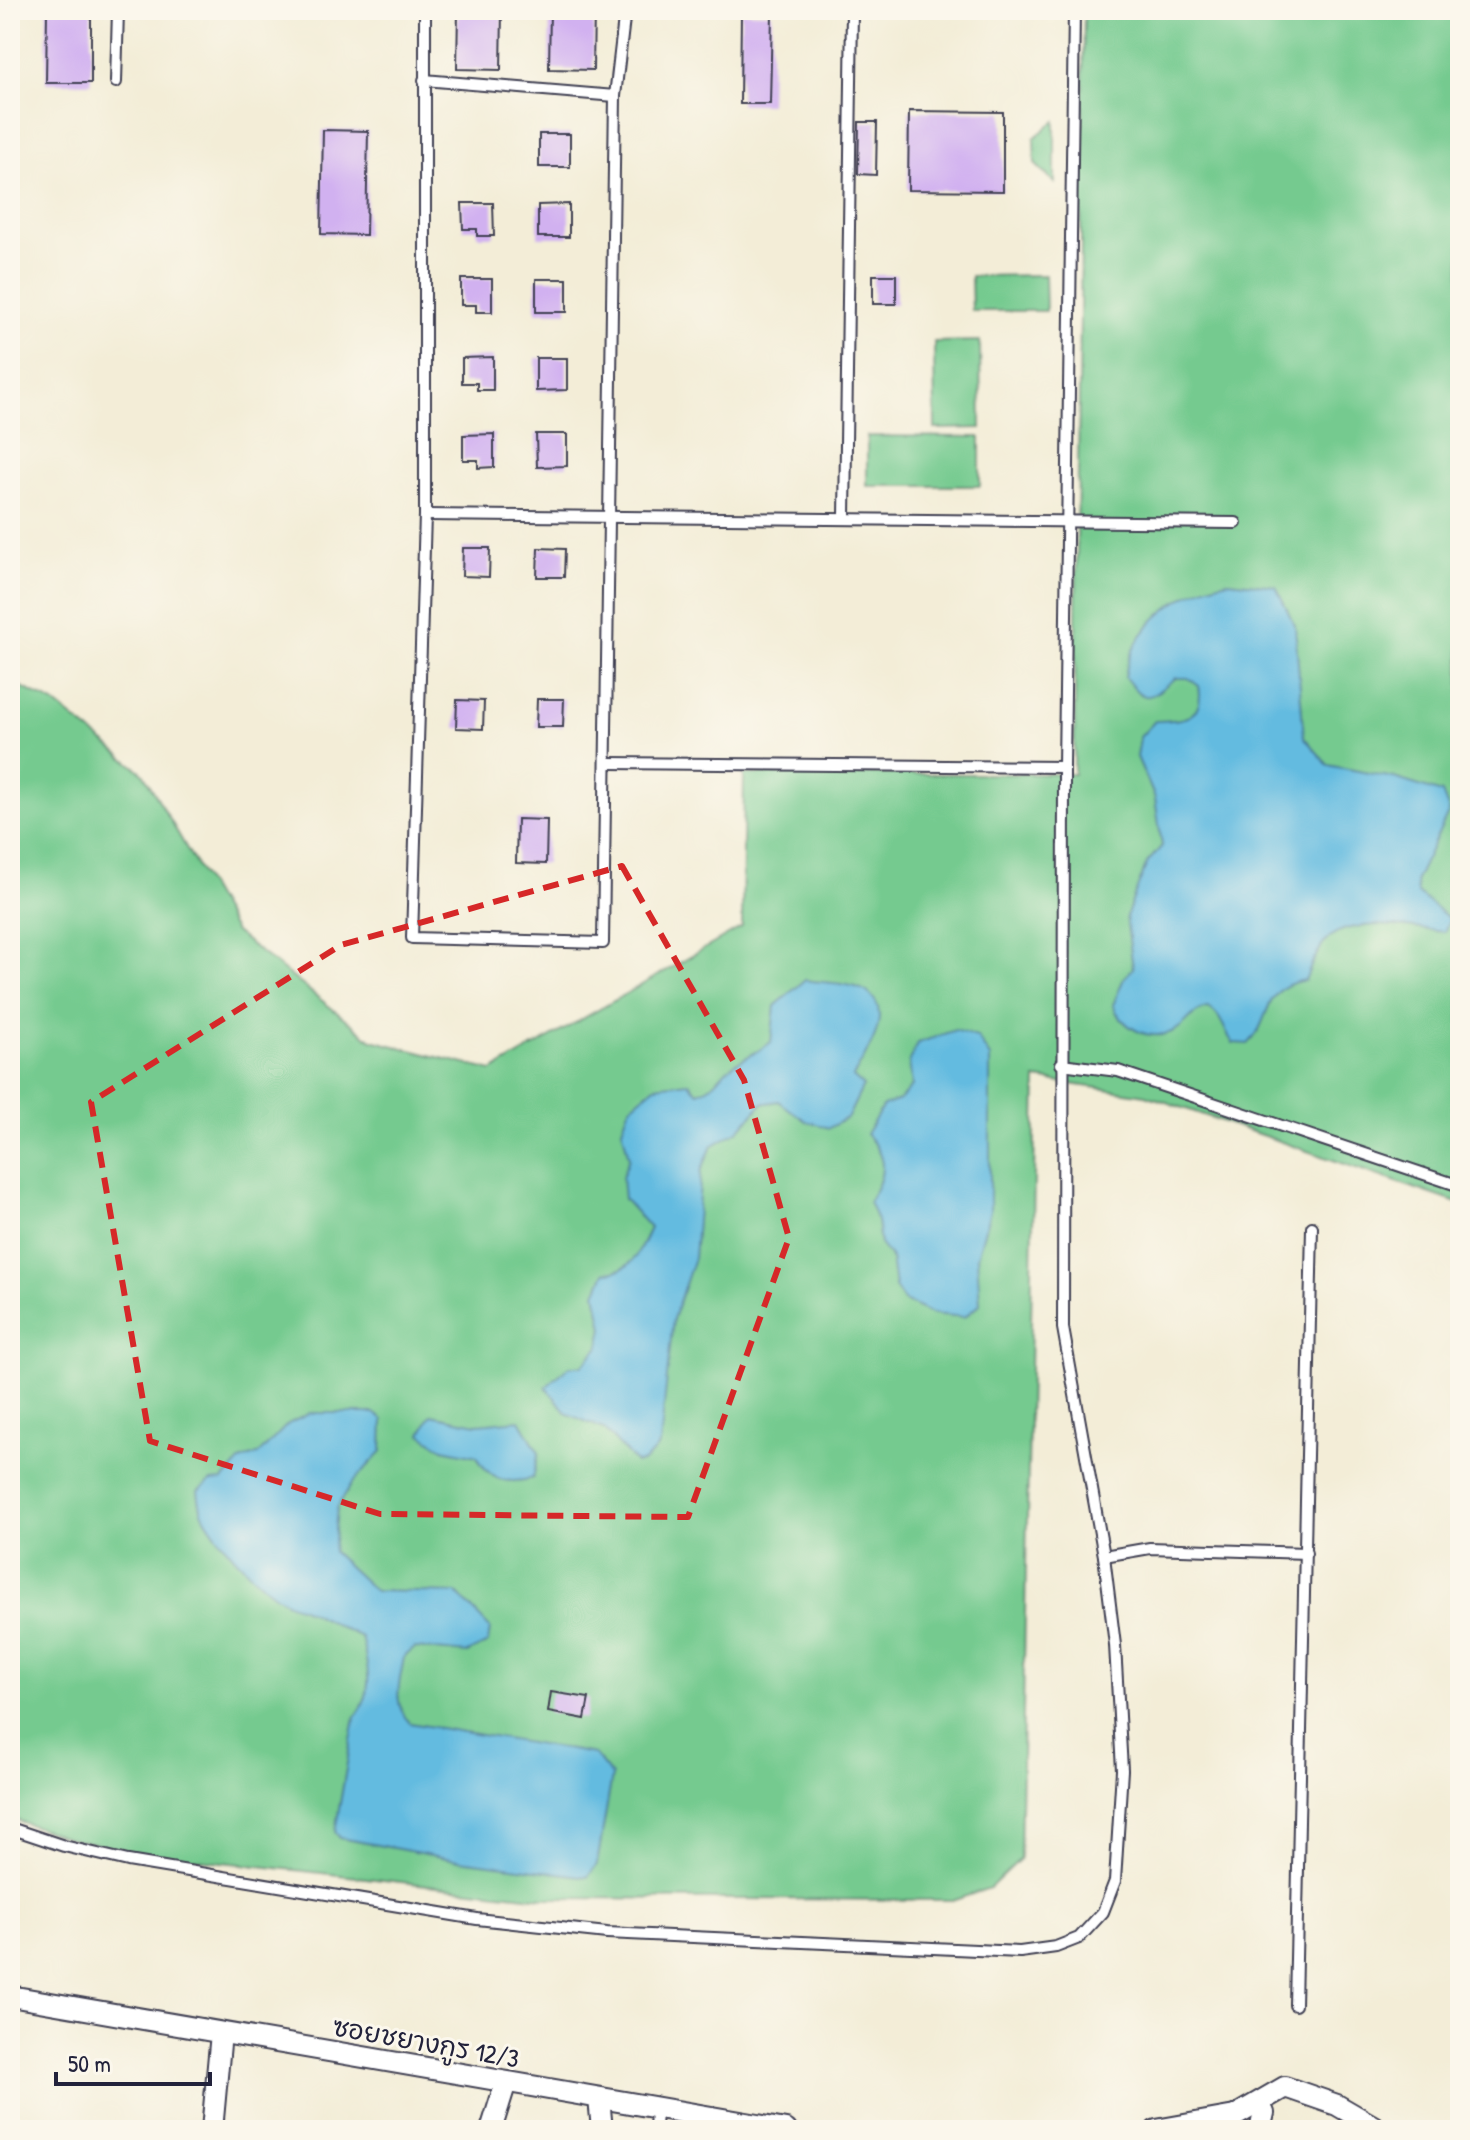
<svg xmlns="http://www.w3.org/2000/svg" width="1470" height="2140" viewBox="0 0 1470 2140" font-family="'Patrick Hand','Playpen Sans Thai',sans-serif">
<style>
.green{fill:#74ca8f;stroke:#4b7665;stroke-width:2}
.water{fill:#63bbe0;stroke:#426e8e;stroke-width:2}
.building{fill:#d1b1f0}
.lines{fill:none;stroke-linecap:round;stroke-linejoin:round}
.service-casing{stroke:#414052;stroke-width:14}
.minor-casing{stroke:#414052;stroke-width:24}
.service{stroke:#fff;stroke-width:10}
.minor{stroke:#fff;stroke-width:20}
.marked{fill:none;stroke:#d62828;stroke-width:6;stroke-dasharray:16 10;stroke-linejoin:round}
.labels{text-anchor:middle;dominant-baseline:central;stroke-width:6;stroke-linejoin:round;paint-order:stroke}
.street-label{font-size:26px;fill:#22223b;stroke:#fbf7ec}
</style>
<rect width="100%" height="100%" fill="#fbf7ec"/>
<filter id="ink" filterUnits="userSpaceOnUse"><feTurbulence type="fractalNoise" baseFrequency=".0125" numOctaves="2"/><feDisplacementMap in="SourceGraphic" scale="16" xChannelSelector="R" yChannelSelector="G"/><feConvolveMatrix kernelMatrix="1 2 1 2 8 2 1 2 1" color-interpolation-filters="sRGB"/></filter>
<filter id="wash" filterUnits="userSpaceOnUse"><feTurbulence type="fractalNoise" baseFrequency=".006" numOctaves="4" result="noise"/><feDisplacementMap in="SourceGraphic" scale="32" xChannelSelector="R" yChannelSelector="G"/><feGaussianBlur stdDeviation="1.8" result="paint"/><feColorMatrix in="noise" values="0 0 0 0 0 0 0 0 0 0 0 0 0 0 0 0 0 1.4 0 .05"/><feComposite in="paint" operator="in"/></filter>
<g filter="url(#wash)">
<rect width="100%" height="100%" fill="#f3edd7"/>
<g class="green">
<path d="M1084,10H1460V1204L1146,1095L1036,1079L1020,1859L990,1888L955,1900L544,1898L133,1852L66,1837L10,1818V681L54,703L143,773L235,932L372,1040L492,1071L742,927L744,774H1074Z"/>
<path d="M1055,121V183L1035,164L1034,138Z"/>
<path d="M1045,275L1046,311H972L971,276Z"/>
<path d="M980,341L981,428L935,429L934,342Z"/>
<path d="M867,436L980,437V486H867Z"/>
</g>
<g class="water">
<path d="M1228,581L1276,586L1295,626L1304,737L1328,765L1394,778L1442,793L1449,811L1416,880L1417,893L1450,919L1444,932C1415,928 1357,917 1331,936C1319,946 1311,966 1305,980C1260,987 1272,1022 1248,1044L1233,1043C1223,1030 1223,1017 1209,1008C1191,1010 1187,1026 1172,1032C1147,1042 1122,1027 1113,1005L1124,978L1133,968L1126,917L1147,863L1162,846L1155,798L1137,757L1140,737L1155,721C1182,720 1205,720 1199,686L1188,678H1176C1151,695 1148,709 1125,677C1132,626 1181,590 1228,581Z"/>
<path d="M805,980C821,983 853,982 867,992C896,1013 865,1055 853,1077L863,1086L848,1117L829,1128L806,1121L778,1101L762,1104L739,1130L712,1146L701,1171L694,1258L673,1319L660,1444L644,1462L636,1463L604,1429L568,1414L546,1387L569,1366H582L599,1347L603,1328L596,1293L605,1272C634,1272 639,1251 650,1228L624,1199L622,1178L629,1158L622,1129L630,1107L655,1086L688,1082L698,1092C723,1082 716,1076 733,1065C745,1057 759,1052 771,1042L775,1006Z"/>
<path d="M955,1030L977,1037L990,1057V1211L977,1257L980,1304L965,1317L932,1314L904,1301L895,1287L891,1258L880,1244L877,1221L869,1201C886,1176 888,1157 866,1134L883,1106L900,1100L912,1086L909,1061L918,1043Z"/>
<path d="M310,1413H374L383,1420L382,1451L352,1483L337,1508L333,1552L375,1591L457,1593L490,1628L488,1643L467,1653L415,1648L404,1657C400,1682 391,1703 410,1723L594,1754L612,1776L597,1864L588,1877L452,1859L340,1838L335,1832L355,1717C375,1694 368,1664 361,1637L300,1607C272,1604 218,1542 204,1516C200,1509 199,1499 198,1491L211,1481L223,1480L240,1461L260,1453L288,1424Z"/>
<path d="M431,1415L477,1424L520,1420L539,1453L533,1478C507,1485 489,1481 477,1456L443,1449L421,1434Z"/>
</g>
<g id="blocks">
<g class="building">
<rect x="10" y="10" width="5" height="72"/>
<path d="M47,10H91V83H46Z"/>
<path d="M458,10H502L501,70L457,69Z"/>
<path d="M550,10H594L593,70L549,69Z"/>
<path d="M741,12L772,13L770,104H740Z"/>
<path d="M909,111L1003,112V191L908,190Z"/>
<path d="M859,122H877L876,175L858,174Z"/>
<path d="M323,130L368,131L366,235L321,234Z"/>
<rect x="539" y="134" width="31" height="33"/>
<path d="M462,203H493L494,236H477V229H463Z"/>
<path d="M569,204V237H538V205Z"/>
<rect x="873" y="275" width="23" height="29"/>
<path d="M461,279H492V312H476V305H461Z"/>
<rect x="536" y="279" width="31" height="33"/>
<path d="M493,357V390H477V383H462V358Z"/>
<path d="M536,358H567V390L536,391Z"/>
<path d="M494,434V467L478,468V460H463V435Z"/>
<path d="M536,434H567V466L537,467Z"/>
<path d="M463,548H490L489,577L462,576Z"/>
<path d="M538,548L565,549L564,577H537Z"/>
<path d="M537,699H564L563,727H536Z"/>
<path d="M457,700L484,701L483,729L456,728Z"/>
<path d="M517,819L547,820L546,864L516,863Z"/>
<path d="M551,1692L589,1698L585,1719L548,1712Z"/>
</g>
</g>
</g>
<g filter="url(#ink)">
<use href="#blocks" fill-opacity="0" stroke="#414052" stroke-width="2"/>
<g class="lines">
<g class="service-casing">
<g id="service">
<path d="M425,10V515L412,938L603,943L615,96L625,10"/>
<path d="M424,80L615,96"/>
<path d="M116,82L118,10"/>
<path d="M425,515L1236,523"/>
<path d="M845,517L852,10"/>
<path d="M608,763L1064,767"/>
<path d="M1061,1064L1118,1071L1460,1186"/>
<path d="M1104,1556L1150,1548L1306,1553"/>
<path d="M10,1828L64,1846L128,1861L477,1919L607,1933L1020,1952L1056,1947L1079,1938L1103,1912L1115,1881L1122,1770L1115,1645L1104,1556L1063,1328L1064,767L1074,10"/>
<path d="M1295,2005L1312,1227"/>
<path d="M655,2130L656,2108"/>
</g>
</g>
<g class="minor-casing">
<g id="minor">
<path d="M10,1996L786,2130"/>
<path d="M599,2098L602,2130"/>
<path d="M1259,2103L1264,2113L1260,2130"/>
<path d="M212,2130L221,2033"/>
<path d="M491,2130L506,2082"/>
<path d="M1156,2130L1235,2116L1285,2087L1337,2105L1380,2130"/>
</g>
</g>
<use href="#service" class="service"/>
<use href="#minor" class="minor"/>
</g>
</g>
<path class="marked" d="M622,866L744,1080L789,1238L688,1517L380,1514L150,1441L91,1102L341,945Z"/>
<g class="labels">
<g class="street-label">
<text transform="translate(426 2042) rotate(10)">ซอยชยางกูร 12/3</text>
</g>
</g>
<rect width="1470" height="2140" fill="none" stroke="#fbf7ec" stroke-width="40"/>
<path d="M56 2072v12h154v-12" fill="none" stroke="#22223b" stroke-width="4"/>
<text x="68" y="2072" font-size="24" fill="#22223b" stroke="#fbf7ec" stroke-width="6" paint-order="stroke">50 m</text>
</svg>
